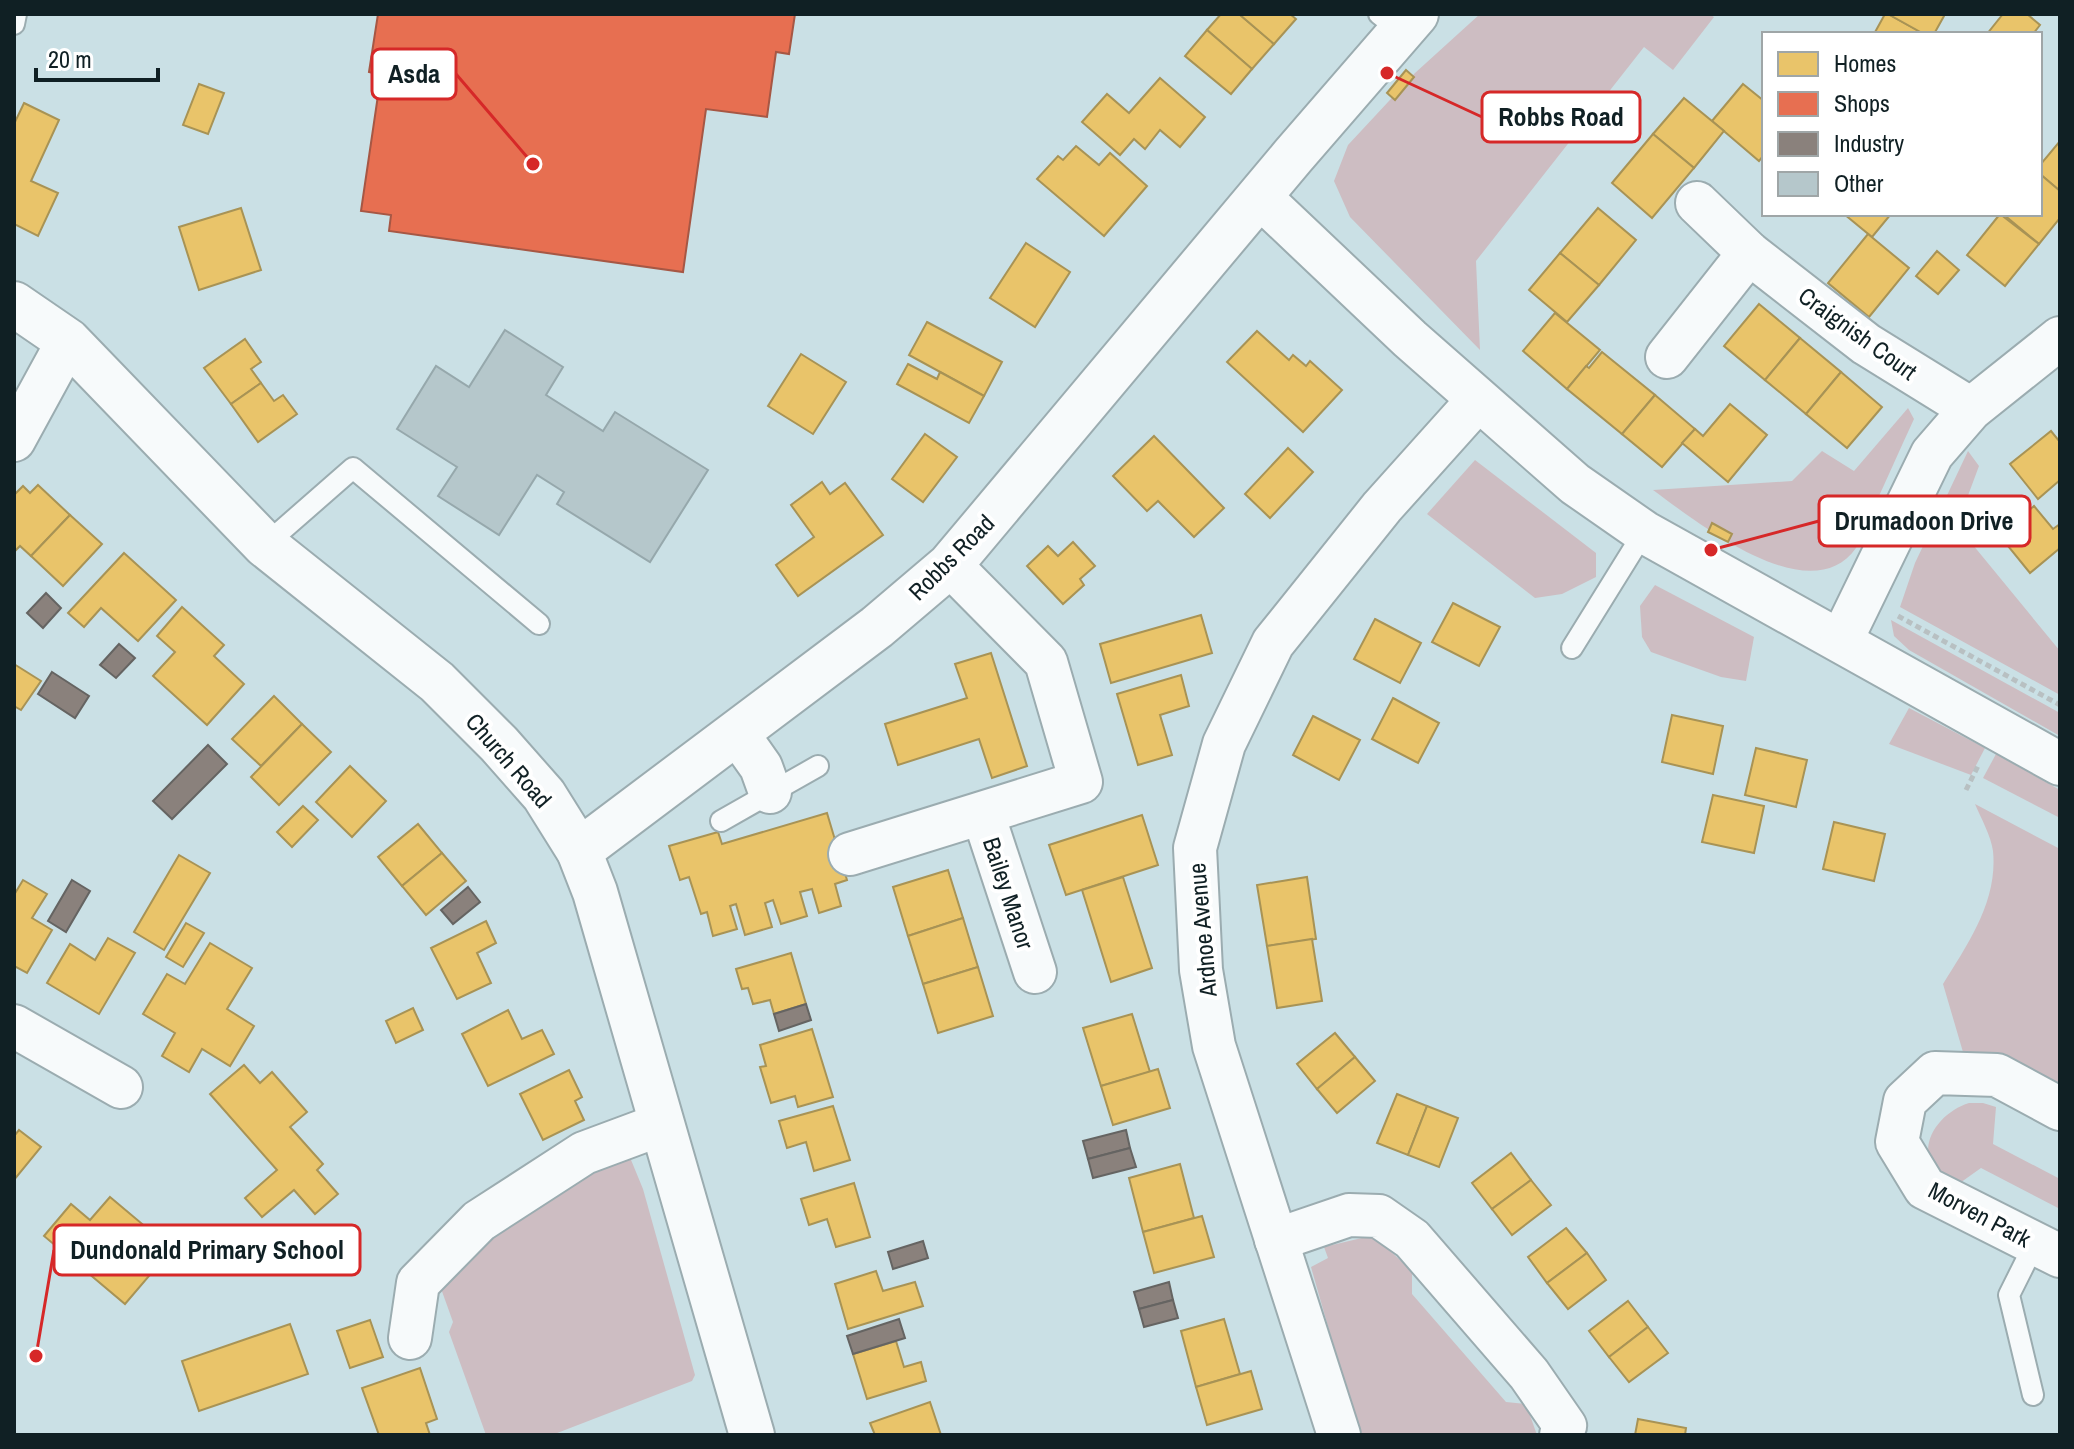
<svg xmlns="http://www.w3.org/2000/svg" width="2074" height="1449" viewBox="0 0 2074 1449" font-family="'Archivo Narrow',sans-serif">
<style>
.green{fill:#cdbdc2}
.homes{fill:#e9c46a;stroke:#a89355;stroke-width:2}
.shops{fill:#e76f51;stroke:#a65744;stroke-width:2}
.industry{fill:#8a817c;stroke:#656462;stroke-width:2}
.building{fill:#b5c7cb;stroke:#96a8ac;stroke-width:2}
.lines{fill:none;stroke-linecap:round;stroke-linejoin:round}
.service-casing{stroke:#9bacb0;stroke-width:24}
.minor-casing{stroke:#9bacb0;stroke-width:46}
.tertiary-casing{stroke:#9bacb0;stroke-width:48}
.path{stroke:#b8c0c2;stroke-width:5;stroke-dasharray:6 4;stroke-linecap:butt}
.service{stroke:#f7fafb;stroke-width:20}
.minor{stroke:#f7fafb;stroke-width:42}
.tertiary{stroke:#f7fafb;stroke-width:44}
.labels{text-anchor:middle;dominant-baseline:central;stroke-width:8;stroke-linejoin:round;paint-order:stroke}
.street-label{font-size:24px;fill:#102024;stroke:#fff}
.leader{fill:none;stroke:#d62828;stroke-width:3}
.callout-dot{fill:#d62828;stroke:#fff;stroke-width:3}
.callout{fill:#fff;stroke:#d62828;stroke-width:3}
.callout-label{font-size:26px;text-anchor:middle;font-weight:bold;fill:#102024}
</style>
<rect width="100%" height="100%" fill="#cae0e5"/>
<g class="green">
<path d="M1480,14H1709L1714,17L1673,70L1644,47L1476,261L1480,350L1350,217L1334,181L1348,145L1415,73Z"/>
<path d="M1908,408L1914,419C1900,449 1887,479 1873,509C1868,521 1863,537 1856,548C1810,613 1697,522 1653,490L1792,481L1822,451L1854,471Z"/>
<path d="M1968,451L1979,466L1960,517L1973,545L2060,651V695L1900,607L1915,563Z"/>
<path d="M1475,460L1596,553V577L1562,594L1535,598L1427,514Z"/>
<path d="M1655,585L1754,637L1746,681L1721,677L1651,652L1642,637L1640,606Z"/>
<path d="M1891,620L2060,713V736L1909,650L1894,636Z"/>
<path d="M1909,708L1985,748L1971,775L1889,744Z"/>
<path d="M1996,754L2060,790V818L1983,778Z"/>
<path d="M1975,804L2060,849V1085L1991,1056L1963,1052L1943,984C1968,944 1998,901 1993,851C1991,836 1981,818 1975,804Z"/>
<path d="M1969,1103H1983L1996,1107L1993,1144L2060,1179V1209L1981,1168L1950,1190C1944,1184 1937,1177 1933,1169C1917,1140 1943,1111 1969,1103Z"/>
<path d="M629,1155L643,1189L695,1375L692,1381L552,1435H486L449,1332L453,1322L439,1283L447,1262L599,1165Z"/>
<path d="M1370,1236L1376,1238L1412,1271V1294L1506,1402L1526,1404L1537,1435H1359L1311,1267L1328,1258L1324,1247Z"/>
</g>
<g class="homes">
<path d="M1221,14H1239L1274,44L1252,69L1207,30Z"/>
<path d="M1239,14H1290L1296,19L1274,44Z"/>
<path d="M1885,14H1888L1924,34H1874Z"/>
<path d="M1888,14H1941L1944,16L1934,34H1924Z"/>
<path d="M2003,14H2027L2040,25L2033,34H1987Z"/>
<path d="M1207,30L1252,69L1231,94L1185,56Z"/>
<path d="M1406,70L1414,77L1395,100L1387,93Z"/>
<path d="M1160,78L1205,117L1180,147L1160,130L1145,149L1134,139L1120,155L1082,122L1107,94L1129,113Z"/>
<path d="M199,84L224,93L208,134L183,125Z"/>
<path d="M1743,84L1764,101V155L1759,161L1712,121Z"/>
<path d="M1684,98L1724,131L1694,168L1653,134Z"/>
<path d="M24,103L59,120L31,181L58,193L38,236L14,224V124Z"/>
<path d="M1653,134L1694,168L1652,218L1612,183Z"/>
<path d="M2060,141V191L2040,174V165Z"/>
<path d="M1076,146L1099,165L1110,153L1147,186L1104,236L1037,179L1058,156L1063,160Z"/>
<path d="M2040,174L2060,191V218L2039,244L2003,214H2040Z"/>
<path d="M241,208L261,270L199,290L179,227Z"/>
<path d="M1598,208L1636,240L1599,285L1560,253Z"/>
<path d="M1844,214H1891L1872,237Z"/>
<path d="M2000,214L2039,244L2005,286L1967,255Z"/>
<path d="M1868,234L1909,268L1869,317L1828,283Z"/>
<path d="M1026,243L1070,272L1035,327L990,298Z"/>
<path d="M1937,251L1959,270L1938,294L1916,276Z"/>
<path d="M1560,253L1599,285L1567,322L1529,290Z"/>
<path d="M1759,304L1800,338L1765,380L1724,346Z"/>
<path d="M1555,313L1600,350L1567,389L1523,351Z"/>
<path d="M927,322L1002,362L984,396L909,355Z"/>
<path d="M1257,331L1289,360L1293,355L1306,366L1310,361L1342,390L1303,432L1227,362Z"/>
<path d="M1800,338L1841,372L1806,414L1765,380Z"/>
<path d="M245,339L261,362L251,369L261,383L231,404L204,368Z"/>
<path d="M1602,352L1655,395L1622,434L1567,389L1586,366L1589,368Z"/>
<path d="M801,354L846,382L813,434L768,406Z"/>
<path d="M908,364L937,379L940,372L984,396L969,423L897,384Z"/>
<path d="M1841,372L1882,407L1847,448L1806,414Z"/>
<path d="M261,383L274,401L283,395L297,414L258,442L231,404Z"/>
<path d="M1655,395L1695,429L1662,467L1622,434Z"/>
<path d="M1730,404L1767,435L1728,482L1682,443L1695,429L1703,436Z"/>
<path d="M2051,431L2060,442V480L2038,499L2010,464Z"/>
<path d="M925,434L957,457L923,502L892,479Z"/>
<path d="M1154,436L1224,508L1194,537L1158,501L1147,511L1113,476Z"/>
<path d="M1288,448L1313,472L1270,518L1245,494Z"/>
<path d="M822,482L830,494L845,483L883,535L798,596L776,565L814,537L791,505Z"/>
<path d="M38,485L70,515L31,556L20,546L14,552V495L23,486L30,493Z"/>
<path d="M2034,506L2053,529L2060,524V548L2030,573L1999,535Z"/>
<path d="M70,515L102,544L63,586L31,556Z"/>
<path d="M1712,523L1732,534L1728,542L1708,532Z"/>
<path d="M1073,542L1095,566L1080,579L1084,585L1063,604L1027,566L1048,546L1058,556Z"/>
<path d="M124,553L176,600L138,641L101,608L84,627L68,613Z"/>
<path d="M1453,603L1500,627L1479,666L1432,642Z"/>
<path d="M182,607L224,645L214,656L244,684L207,725L153,676L175,652L157,636Z"/>
<path d="M1201,615L1212,653L1111,683L1100,644Z"/>
<path d="M1375,619L1421,643L1400,683L1354,659Z"/>
<path d="M991,653L1027,766L992,778L979,739L898,765L885,724L967,698L955,664Z"/>
<path d="M14,664L41,681L21,710L14,706Z"/>
<path d="M1181,675L1189,706L1160,715L1172,755L1138,765L1117,694Z"/>
<path d="M274,696L302,724L261,766L232,739Z"/>
<path d="M1393,698L1439,723L1418,763L1372,739Z"/>
<path d="M1672,715L1723,726L1713,774L1662,762Z"/>
<path d="M1313,716L1360,740L1339,780L1293,755Z"/>
<path d="M302,724L331,752L279,805L251,777Z"/>
<path d="M1756,748L1807,760L1796,807L1745,795Z"/>
<path d="M350,766L386,801L352,837L316,802Z"/>
<path d="M1713,795L1764,806L1754,853L1702,842Z"/>
<path d="M303,806L318,820L292,847L277,832Z"/>
<path d="M827,813L847,880L835,884L841,906L819,913L812,889L800,892L807,916L781,924L773,900L765,903L772,927L745,935L736,904L730,906L737,929L713,936L707,912L701,914L689,877L680,880L669,846L718,832L722,844Z"/>
<path d="M1142,815L1158,865L1066,895L1049,845Z"/>
<path d="M1834,822L1885,834L1874,881L1823,869Z"/>
<path d="M418,824L442,853L402,886L378,857Z"/>
<path d="M442,853L466,881L426,915L402,886Z"/>
<path d="M179,855L210,873L164,950L134,932Z"/>
<path d="M948,870L963,918L908,936L893,887Z"/>
<path d="M1123,877L1152,968L1111,982L1082,890Z"/>
<path d="M1307,877L1316,939L1267,946L1257,885Z"/>
<path d="M23,880L47,894L32,918L52,930L27,973L14,966V895Z"/>
<path d="M963,918L978,967L923,984L908,936Z"/>
<path d="M486,921L496,943L477,953L491,983L457,999L431,948Z"/>
<path d="M186,923L204,933L183,967L166,957Z"/>
<path d="M108,938L135,953L99,1014L47,983L70,944L95,960Z"/>
<path d="M1312,939L1322,1001L1277,1008L1267,946Z"/>
<path d="M210,943L252,968L227,1009L254,1026L230,1066L202,1049L189,1072L162,1056L175,1033L143,1014L167,974L185,984Z"/>
<path d="M791,953L806,1004L774,1014L770,1000L753,1004L748,988L742,989L736,969Z"/>
<path d="M978,967L993,1016L938,1033L923,984Z"/>
<path d="M413,1008L423,1030L396,1043L386,1021Z"/>
<path d="M508,1010L522,1039L542,1030L554,1054L488,1086L462,1034Z"/>
<path d="M1132,1014L1150,1072L1101,1086L1083,1028Z"/>
<path d="M812,1029L833,1097L798,1107L795,1096L771,1103L760,1067L766,1066L760,1045Z"/>
<path d="M1335,1033L1355,1057L1317,1089L1297,1064Z"/>
<path d="M1355,1057L1375,1081L1337,1113L1317,1089Z"/>
<path d="M244,1065L260,1083L272,1072L307,1112L290,1127L323,1164L317,1170L338,1194L315,1214L294,1190L262,1217L245,1198L277,1170L210,1094Z"/>
<path d="M1158,1069L1170,1108L1113,1125L1101,1086Z"/>
<path d="M569,1070L582,1097L575,1101L584,1120L543,1140L520,1094Z"/>
<path d="M1397,1094L1427,1106L1408,1155L1377,1143Z"/>
<path d="M833,1106L850,1160L814,1171L806,1142L787,1148L779,1121Z"/>
<path d="M1427,1106L1458,1118L1439,1167L1408,1155Z"/>
<path d="M19,1130L41,1147L14,1180V1136Z"/>
<path d="M1511,1153L1531,1180L1492,1209L1472,1183Z"/>
<path d="M1180,1164L1194,1218L1143,1232L1129,1178Z"/>
<path d="M1531,1180L1551,1205L1512,1235L1492,1209Z"/>
<path d="M854,1183L870,1237L836,1247L827,1219L809,1225L801,1199Z"/>
<path d="M110,1197L172,1249L125,1304L44,1236L71,1204L90,1220Z"/>
<path d="M1202,1216L1214,1257L1154,1273L1143,1232Z"/>
<path d="M1566,1228L1587,1253L1547,1283L1528,1257Z"/>
<path d="M1587,1253L1606,1280L1568,1309L1547,1283Z"/>
<path d="M876,1271L883,1291L915,1282L923,1306L848,1329L835,1284Z"/>
<path d="M1628,1301L1648,1327L1609,1357L1589,1331Z"/>
<path d="M1224,1319L1240,1374L1196,1387L1181,1331Z"/>
<path d="M370,1320L383,1357L350,1368L337,1331Z"/>
<path d="M290,1324L308,1374L199,1411L182,1361Z"/>
<path d="M1648,1327L1668,1353L1629,1382L1609,1357Z"/>
<path d="M896,1341L904,1367L921,1362L926,1381L867,1399L853,1354Z"/>
<path d="M420,1368L437,1419L426,1423L430,1435H379L362,1388Z"/>
<path d="M1251,1371L1262,1409L1207,1425L1196,1387Z"/>
<path d="M930,1402L941,1435H875L870,1423Z"/>
<path d="M1638,1419L1686,1428L1685,1435H1635Z"/>
</g>
<path class="shops" d="M378,14H795L789,54L776,52L767,117L706,109L683,272L389,231L391,215L361,211L381,75L369,72Z"/>
<g class="industry">
<path d="M46,593L61,608L43,628L27,613Z"/>
<path d="M119,644L135,658L116,678L100,665Z"/>
<path d="M52,672L89,696L75,718L38,694Z"/>
<path d="M208,745L227,764L172,819L153,801Z"/>
<path d="M72,880L90,891L66,932L48,921Z"/>
<path d="M468,887L480,902L453,924L441,910Z"/>
<path d="M806,1004L811,1020L779,1031L774,1014Z"/>
<path d="M1126,1130L1130,1148L1088,1159L1083,1141Z"/>
<path d="M1130,1148L1136,1167L1093,1178L1088,1159Z"/>
<path d="M923,1241L928,1258L893,1269L888,1252Z"/>
<path d="M1169,1282L1173,1300L1139,1309L1134,1292Z"/>
<path d="M1173,1300L1178,1318L1144,1327L1139,1309Z"/>
<path d="M899,1319L905,1338L853,1354L847,1336Z"/>
</g>
<path class="building" d="M505,330L563,367L546,395L603,431L615,412L708,470L650,562L557,504L564,492L537,475L499,535L438,496L457,467L397,429L436,366L469,387Z"/>
<g class="lines">
<g class="service-casing">
<g id="service">
<path d="M1379,14L1399,30"/>
<path d="M14,24L16,14"/>
<path d="M265,545L353,468L539,624"/>
<path d="M1572,648L1644,532"/>
<path d="M721,821L818,766"/>
<path d="M2033,1395L2009,1295L2035,1243"/>
</g>
</g>
<g class="minor-casing">
<g id="minor">
<path d="M1259,196L1410,339L1575,484L1644,532L2060,764"/>
<path d="M1697,203L1749,253L1866,344L1971,409"/>
<path d="M1667,357L1749,253"/>
<path d="M14,440L68,341"/>
<path d="M1841,641L1932,454L1971,409L2060,338"/>
<path d="M737,733L761,767L770,792"/>
<path d="M983,814L1035,972"/>
<path d="M850,854L1081,782L1046,662L950,565"/>
<path d="M14,1026L121,1087"/>
<path d="M2060,1109L1997,1075L1935,1073L1905,1101L1897,1142L1925,1188L2060,1256"/>
<path d="M1276,1240L1349,1215L1379,1216L1412,1239L1529,1374L1565,1426L1561,1435"/>
<path d="M410,1338L418,1283L479,1221L584,1153L662,1124"/>
<path d="M1339,1435L1214,1046L1201,970L1195,848L1224,744L1273,643L1382,507L1478,400"/>
</g>
</g>
<g class="tertiary-casing">
<g id="tertiary">
<path d="M14,304L68,341L265,545L437,682L499,744L544,795L579,851L595,892L752,1435"/>
<path d="M579,851L877,627L950,565L1293,156L1416,14"/>
</g>
</g>
<g class="path">
<path d="M1898,616L2060,705"/>
<path d="M1966,790L1978,766"/>
</g>
<use href="#service" class="service"/>
<use href="#minor" class="minor"/>
<use href="#tertiary" class="tertiary"/>
</g>
<g class="labels">
<g class="street-label">
<text transform="translate(1858 333) rotate(36)">Craignish Court</text>
<text transform="translate(951 557) rotate(-45)">Robbs Road</text>
<text transform="translate(509 760) rotate(49)">Church Road</text>
<text transform="translate(1009 893) rotate(72)">Bailey Manor</text>
<text transform="translate(1202 930) rotate(-95)">Ardnoe Avenue</text>
<text transform="translate(1980 1214) rotate(28)">Morven Park</text>
</g>
</g>
<path class="leader" d="M533 164L456 74M1387 73L1482 117M1711 550L1819 521M36 1356L54 1250"/>
<g class="callout-dot">
<circle cx="533" cy="164" r="8"/>
<circle cx="1387" cy="73" r="8"/>
<circle cx="1711" cy="550" r="8"/>
<circle cx="36" cy="1356" r="8"/>
</g>
<g class="callout">
<rect x="372" y="49" width="84" height="50" rx="8"/>
<rect x="1482" y="92" width="158" height="50" rx="8"/>
<rect x="1819" y="496" width="211" height="50" rx="8"/>
<rect x="54" y="1225" width="306" height="50" rx="8"/>
</g>
<g class="callout-label">
<text x="414" y="83">Asda</text>
<text x="1561" y="126">Robbs Road</text>
<text x="1924" y="530">Drumadoon Drive</text>
<text x="207" y="1259">Dundonald Primary School</text>
</g>
<rect width="2074" height="1449" fill="none" stroke="#102024" stroke-width="32"/>
<rect x="1762" y="32" width="280" height="184" fill="#ffffff" stroke="#9fa6a7" stroke-width="2"/>
<rect x="1778" y="52" width="40" height="24" fill="#e9c46a" stroke="#9fa6a7" stroke-width="2"/>
<text x="1834" y="72" font-size="24" fill="#102024">Homes</text>
<rect x="1778" y="92" width="40" height="24" fill="#e76f51" stroke="#9fa6a7" stroke-width="2"/>
<text x="1834" y="112" font-size="24" fill="#102024">Shops</text>
<rect x="1778" y="132" width="40" height="24" fill="#8a817c" stroke="#9fa6a7" stroke-width="2"/>
<text x="1834" y="152" font-size="24" fill="#102024">Industry</text>
<rect x="1778" y="172" width="40" height="24" fill="#b5c7cb" stroke="#9fa6a7" stroke-width="2"/>
<text x="1834" y="192" font-size="24" fill="#102024">Other</text>
<path d="M36 68v12h122v-12" fill="none" stroke="#102024" stroke-width="4"/>
<text x="48" y="68" font-size="24" fill="#102024" stroke="#ffffff" stroke-width="6" paint-order="stroke">20 m</text>
</svg>
